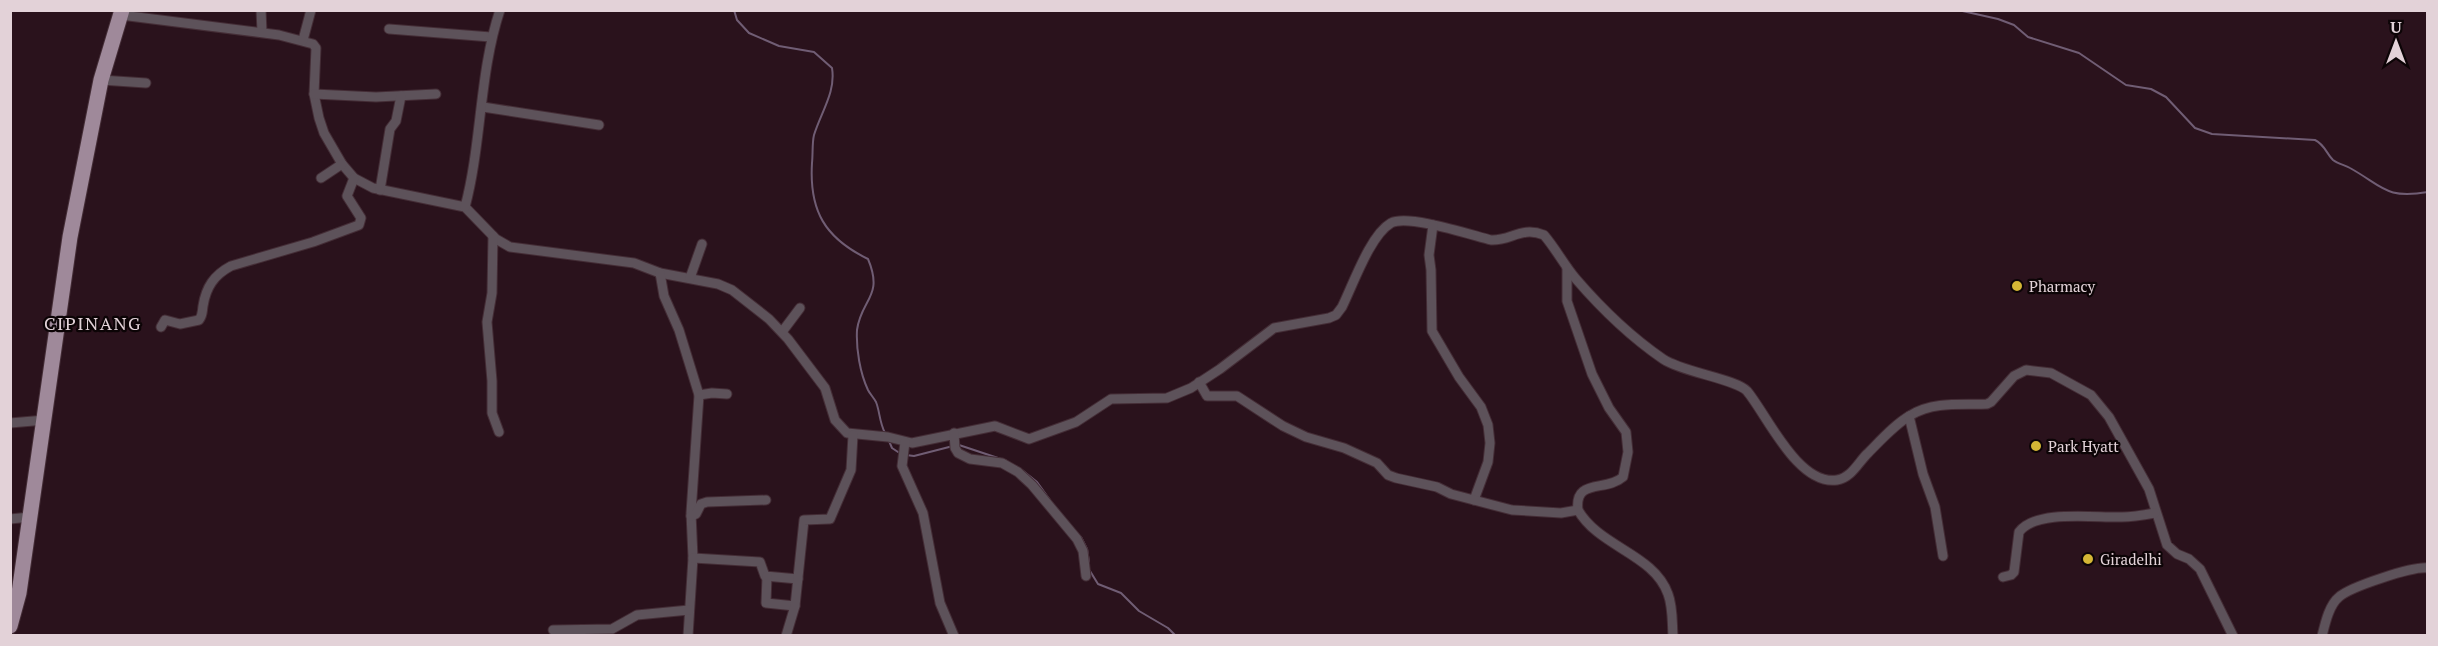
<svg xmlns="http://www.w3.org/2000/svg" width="2438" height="646" viewBox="0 0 2438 646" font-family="'PT Serif',serif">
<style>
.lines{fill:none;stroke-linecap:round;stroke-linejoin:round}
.stream{stroke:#705d74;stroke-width:2}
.minor-casing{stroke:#442d36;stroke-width:11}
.primary-casing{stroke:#442d36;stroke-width:17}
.minor{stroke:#5d525a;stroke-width:9}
.primary{stroke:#9f899a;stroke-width:15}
.poi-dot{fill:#d4b635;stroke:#0c0406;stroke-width:2}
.labels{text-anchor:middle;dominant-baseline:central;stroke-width:4.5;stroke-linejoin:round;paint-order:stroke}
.poi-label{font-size:15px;fill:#e3d2d8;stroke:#0c0406;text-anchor:start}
.quarter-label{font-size:18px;letter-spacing:1.5px;fill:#e3d2d8;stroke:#0c0406}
</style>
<rect width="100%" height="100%" fill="#2a121c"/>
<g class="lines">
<g class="stream">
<path d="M734,10L737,20L749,33L779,46L814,52L832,68C836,92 821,112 814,135C812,143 813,154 812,163C809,211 825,238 868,259C884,297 861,299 857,330C856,349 860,373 868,390C870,394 874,398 876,402C880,412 879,421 885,433"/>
<path d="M1958,10L1998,19L2014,25L2028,37L2079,53L2126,85L2151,89L2166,97L2195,128L2212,134L2315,140C2325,145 2326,153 2333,160C2338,164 2345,165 2350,168C2384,187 2385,199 2428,192"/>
<path d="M889,441L892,448L901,454"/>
<path d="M959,445L1007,461"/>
<path d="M906,455L914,456L953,446"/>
<path d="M1022,470L1037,482L1050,500"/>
<path d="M1081,537L1087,549L1089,562"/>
<path d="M1090,571L1098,584L1121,593L1139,611L1168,628L1176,636"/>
</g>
<g class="minor-casing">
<g id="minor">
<path d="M261,10L262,32"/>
<path d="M121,15L279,35L313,44L316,48L314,94L319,118L324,133L342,164L354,178L373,188L465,207L496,239L510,247L634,263L660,273L718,284L732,290L769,319L788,339L825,388L835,420L847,433L888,437L912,443L995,426L1029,439L1076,422L1111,399L1167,398L1191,388L1220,369L1274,328L1329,318L1336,315L1342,307C1353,285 1370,235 1391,223C1408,214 1471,235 1491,240C1511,241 1521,226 1544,235C1556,249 1564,265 1576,279C1601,308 1631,337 1663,359C1682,372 1736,379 1747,391C1767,415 1798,486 1837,480C1851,478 1858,463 1867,454C1880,441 1895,424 1911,415C1934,401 1962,405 1987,404L1991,402L2014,376L2026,370L2051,373L2091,395L2109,417L2149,489L2167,545L2177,554L2189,559L2200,569L2233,636"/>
<path d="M389,29L491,37"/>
<path d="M303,40L311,10"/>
<path d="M101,80L146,83"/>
<path d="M314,94L376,97L436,94"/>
<path d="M483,107L599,125"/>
<path d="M321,178L342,164"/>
<path d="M380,190L390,129L396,121L401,96"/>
<path d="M465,207C482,143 479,73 500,10"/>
<path d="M1433,225L1429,255L1431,270L1432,331L1459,377L1481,407L1488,425L1490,443L1488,462L1474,500"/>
<path d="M493,236L492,293L487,322L492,381V413L499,432"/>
<path d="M1567,268V301L1592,374L1609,408L1626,432L1628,452L1623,477C1606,492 1574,478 1578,510C1599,547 1654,554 1668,594C1673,607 1672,622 1673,636"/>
<path d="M660,273L664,296L679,330L699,395L691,513L693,558L688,636"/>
<path d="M690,278L702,244"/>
<path d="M161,327L165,320L180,324L199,320C203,315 202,312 203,306C206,287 214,275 231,266L313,242L359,225L361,218L347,196L354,178"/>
<path d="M782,332L800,308"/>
<path d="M1199,382L1207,396H1237L1283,426L1306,437L1344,448L1377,463L1388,475L1396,478L1437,487L1451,494L1512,510L1561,513L1578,510"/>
<path d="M699,395L712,393L727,394"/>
<path d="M1909,416L1923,474L1935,507L1943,556"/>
<path d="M10,423L45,420"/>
<path d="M954,433L955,448L958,453L970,459L1002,463L1018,472L1032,485L1077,539L1083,551L1086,576"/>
<path d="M905,442L902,466L923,513L940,603L954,636"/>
<path d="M691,516L696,514L701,504L707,502L766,500"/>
<path d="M10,519L30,517"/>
<path d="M693,558L760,562L765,576L798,579"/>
<path d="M767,576L766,603L795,606"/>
<path d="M2003,577L2011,575L2014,572L2019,532C2036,509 2096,518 2122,517C2133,517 2144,515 2155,513"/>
<path d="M553,630L612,629L637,615L689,610"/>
<path d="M786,636L795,606L804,520L830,519L851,470L853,435"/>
<path d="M2322,636C2325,624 2329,605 2339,597C2350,587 2413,566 2428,568"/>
</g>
</g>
<g class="primary-casing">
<path id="primary" d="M10,626L19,593L70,237L101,80L122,10"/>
</g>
<use href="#minor" class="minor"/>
<use href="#primary" class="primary"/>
</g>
<g class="poi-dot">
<circle cx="2017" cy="286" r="6"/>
<circle cx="2036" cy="446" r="6"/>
<circle cx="2088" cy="559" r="6"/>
</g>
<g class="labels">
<g class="poi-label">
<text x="2029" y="286">Pharmacy</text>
<text x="2048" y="446">Park Hyatt</text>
<text x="2100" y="559">Giradelhi</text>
</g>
<g class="quarter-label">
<text x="93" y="323">CIPINANG</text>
</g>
</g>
<rect width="2438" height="646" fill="none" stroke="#e3d2d8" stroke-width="24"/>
<g transform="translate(2396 42)" stroke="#0c0406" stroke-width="4.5" paint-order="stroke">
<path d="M0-4.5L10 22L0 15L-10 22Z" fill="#e3d2d8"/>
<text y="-9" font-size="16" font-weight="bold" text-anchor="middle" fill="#e3d2d8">U</text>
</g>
</svg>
